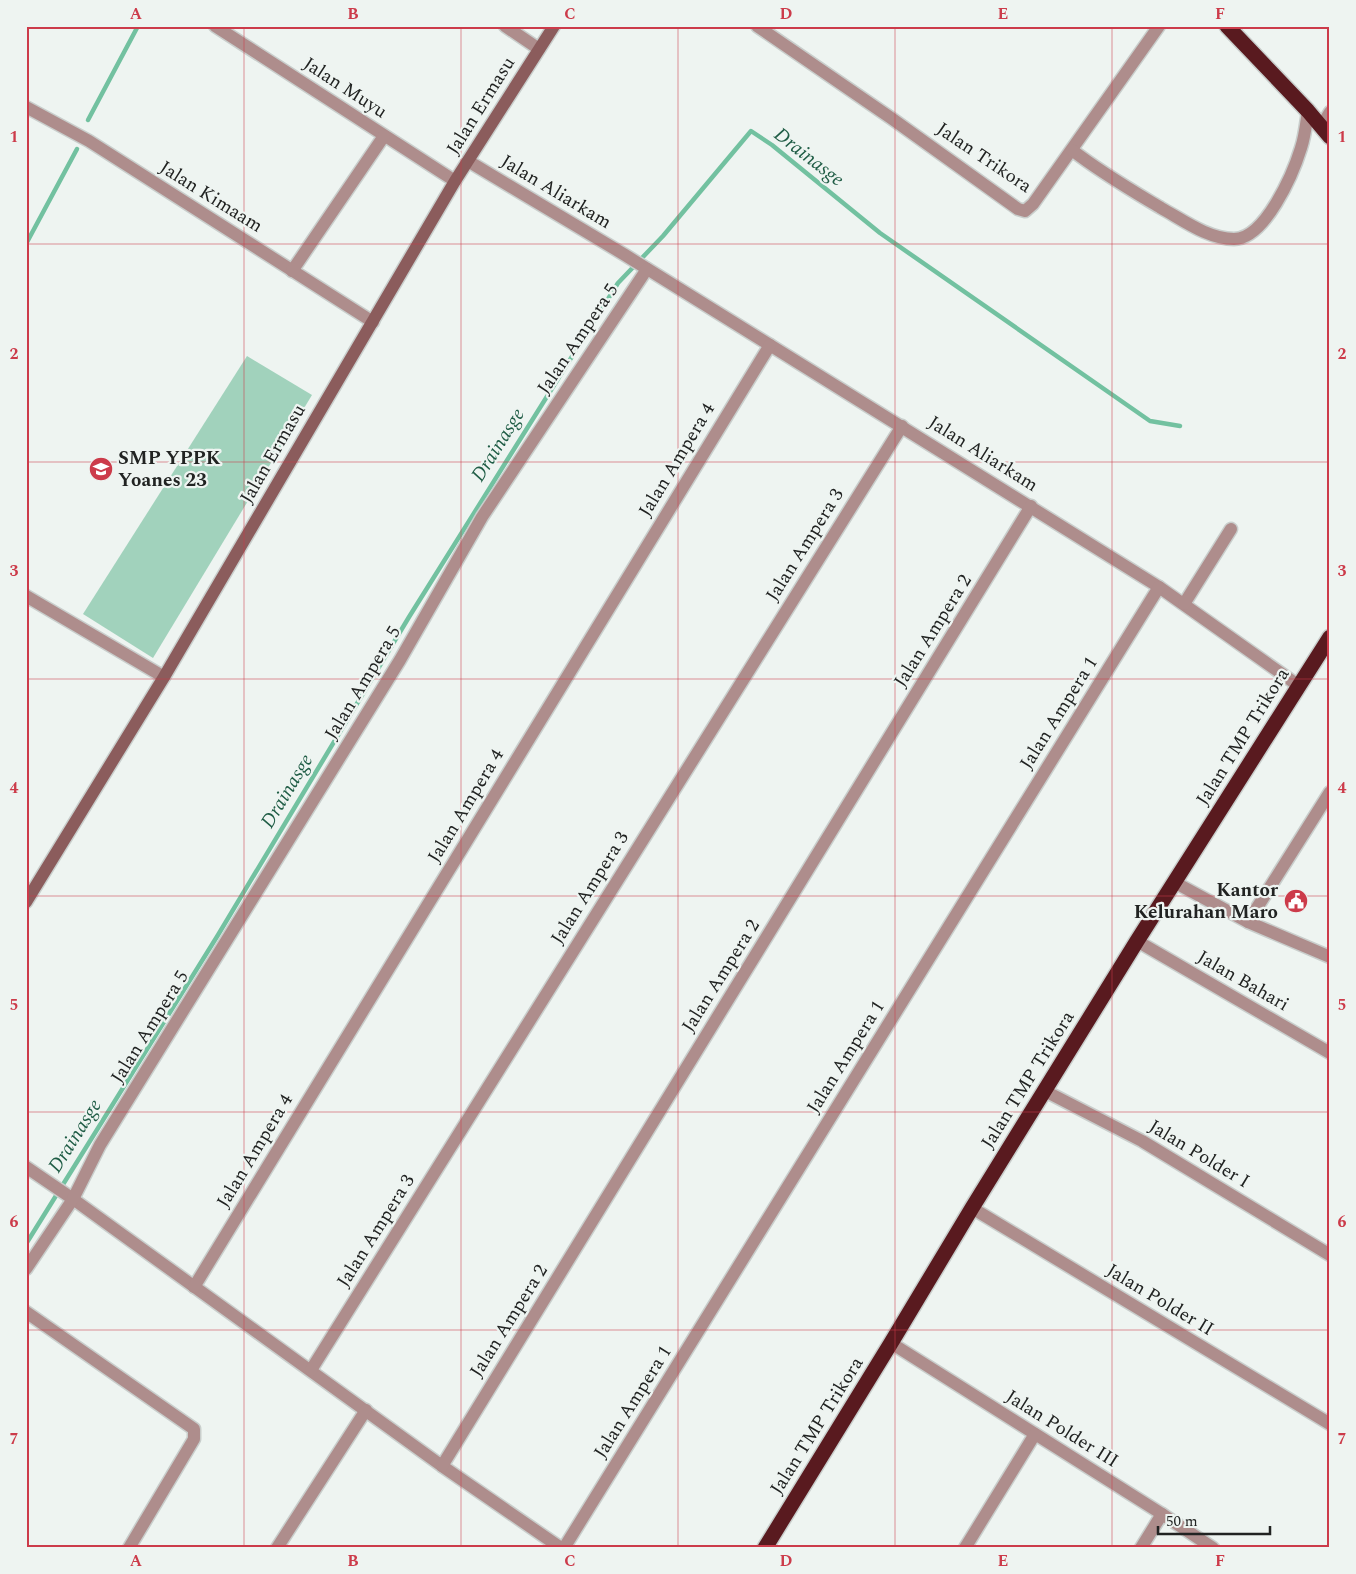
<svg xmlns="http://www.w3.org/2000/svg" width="1356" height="1574" viewBox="0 0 1356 1574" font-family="Spectral,serif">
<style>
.green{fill:#a1d2bc}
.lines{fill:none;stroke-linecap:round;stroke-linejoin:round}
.stream{stroke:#72c1a0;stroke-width:4.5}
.street-casing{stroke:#c9cecc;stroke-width:15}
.secondary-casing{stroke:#c9cecc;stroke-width:15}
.highway-casing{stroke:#c9cecc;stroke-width:18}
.street{stroke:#ae8d8c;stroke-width:12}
.secondary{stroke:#8b5c5c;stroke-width:12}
.highway{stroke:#591a1f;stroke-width:15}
.grid{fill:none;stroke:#cc3b4a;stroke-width:1;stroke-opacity:0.55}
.labels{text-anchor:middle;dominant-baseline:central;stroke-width:4.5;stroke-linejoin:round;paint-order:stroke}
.street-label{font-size:19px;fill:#212322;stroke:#eef4f1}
.poi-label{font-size:19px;font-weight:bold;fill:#212322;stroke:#eef4f1;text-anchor:start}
.water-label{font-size:20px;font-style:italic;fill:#205d46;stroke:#eef4f1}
.neatline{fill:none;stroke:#cc3b4a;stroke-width:2}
.grid-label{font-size:16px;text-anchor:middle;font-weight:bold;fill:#cc3b4a}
</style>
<rect width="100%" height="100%" fill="#eef4f1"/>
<path class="green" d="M247,356L312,395L153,658L83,614Z"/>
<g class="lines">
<g class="stream">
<path d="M88,120L138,26"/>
<path d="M26,244L77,149"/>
<path d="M26,1244L218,935L409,617L618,283L663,236L751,131L772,145L880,233L1150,421L1180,426"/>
</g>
<g class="street-casing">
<g id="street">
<path d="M215,26L455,181"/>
<path d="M505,26L539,49"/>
<path d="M757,26L891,118L1018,209L1025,211L1033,204L1159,26"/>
<path d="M26,107L89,141L373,322"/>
<path d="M1321,127L1330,112"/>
<path d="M1072,150C1100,172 1131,190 1161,208C1183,220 1208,239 1234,239C1265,239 1293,174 1301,148C1305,136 1306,124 1308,111"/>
<path d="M468,161L625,255L1159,587L1299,686"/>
<path d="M292,271L384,136"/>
<path d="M26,596L164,677"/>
<path d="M1184,604L1231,529"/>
<path d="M1174,882L1248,922L1330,957"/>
<path d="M1248,922L1330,792"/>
<path d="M1137,941L1330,1053"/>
<path d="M1045,1091L1142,1141L1330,1255"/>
<path d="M26,1167L73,1199L442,1466L561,1548"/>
<path d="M972,1208L1330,1424"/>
<path d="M26,1269L73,1199L100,1145L400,660L482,517L647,269"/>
<path d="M194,1287L770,345"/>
<path d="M26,1312L194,1429V1439L129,1548"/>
<path d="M891,1343L1162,1514L1213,1548"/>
<path d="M311,1370L902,426"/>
<path d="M442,1466L1031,506"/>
<path d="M277,1548L366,1410"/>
<path d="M564,1548L1159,587"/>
<path d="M965,1548L1035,1434"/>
<path d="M1141,1548L1162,1514"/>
</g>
</g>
<g class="secondary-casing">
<path id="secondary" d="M26,902L164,677L455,181L554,26"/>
</g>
<g class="highway-casing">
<g id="highway">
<path d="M1227,26L1308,111L1330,137"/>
<path d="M765,1548L891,1343L972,1208L1137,941L1330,637"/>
</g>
</g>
<use href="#street" class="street"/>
<use href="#secondary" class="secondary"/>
<use href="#highway" class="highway"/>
</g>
<path class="grid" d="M244,26V1548M461,26V1548M678,26V1548M895,26V1548M1112,26V1548M26,244H1330M26,462H1330M26,679H1330M26,896H1330M26,1112H1330M26,1330H1330"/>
<defs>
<g id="school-disc" transform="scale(1.25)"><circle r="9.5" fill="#cc3b4a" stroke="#eef4f1"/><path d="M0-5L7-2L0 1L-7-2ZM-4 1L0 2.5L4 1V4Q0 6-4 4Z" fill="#fff"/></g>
<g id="civic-disc" transform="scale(1.25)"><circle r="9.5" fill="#cc3b4a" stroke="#eef4f1"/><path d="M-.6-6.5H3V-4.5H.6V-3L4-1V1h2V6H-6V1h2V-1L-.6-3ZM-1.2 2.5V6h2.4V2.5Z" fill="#fff"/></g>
</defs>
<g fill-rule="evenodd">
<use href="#school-disc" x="101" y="469"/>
<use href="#civic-disc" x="1296" y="901"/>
</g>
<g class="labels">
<g class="street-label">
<text transform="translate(345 88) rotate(33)">Jalan Muyu</text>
<text transform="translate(481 106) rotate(-58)">Jalan Ermasu</text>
<text transform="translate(984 158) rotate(34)">Jalan Trikora</text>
<text transform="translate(556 192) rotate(31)">Jalan Aliarkam</text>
<text transform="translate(211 197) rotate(32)">Jalan Kimaam</text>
<text transform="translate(578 339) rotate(-56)">Jalan Ampera 5</text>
<text transform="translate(273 454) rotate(-60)">Jalan Ermasu</text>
<text transform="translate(983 454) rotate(32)">Jalan Aliarkam</text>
<text transform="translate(677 460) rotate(-59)">Jalan Ampera 4</text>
<text transform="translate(805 545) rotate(-58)">Jalan Ampera 3</text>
<text transform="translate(933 631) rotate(-58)">Jalan Ampera 2</text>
<text transform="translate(363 683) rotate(-59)">Jalan Ampera 5</text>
<text transform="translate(1059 713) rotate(-58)">Jalan Ampera 1</text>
<text transform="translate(1243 737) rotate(-58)">Jalan TMP Trikora</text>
<text transform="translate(466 806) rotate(-59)">Jalan Ampera 4</text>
<text transform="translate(590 888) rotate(-58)">Jalan Ampera 3</text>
<text transform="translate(721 976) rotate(-58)">Jalan Ampera 2</text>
<text transform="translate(1243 981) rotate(30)">Jalan Bahari</text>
<text transform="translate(150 1027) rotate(-58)">Jalan Ampera 5</text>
<text transform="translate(846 1057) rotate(-58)">Jalan Ampera 1</text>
<text transform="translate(1028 1080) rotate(-58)">Jalan TMP Trikora</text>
<text transform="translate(255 1151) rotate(-59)">Jalan Ampera 4</text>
<text transform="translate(1199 1154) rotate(31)">Jalan Polder I</text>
<text transform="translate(376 1231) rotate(-58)">Jalan Ampera 3</text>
<text transform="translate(1160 1300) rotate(31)">Jalan Polder II</text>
<text transform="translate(509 1321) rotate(-58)">Jalan Ampera 2</text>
<text transform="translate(633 1402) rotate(-58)">Jalan Ampera 1</text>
<text transform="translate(817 1426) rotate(-58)">Jalan TMP Trikora</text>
<text transform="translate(1062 1429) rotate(32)">Jalan Polder III</text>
</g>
<g class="poi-label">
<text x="118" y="458">SMP YPPK<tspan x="118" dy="22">Yoanes 23</tspan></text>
<text x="1278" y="890" text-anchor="end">Kantor<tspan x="1278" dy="22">Kelurahan Maro</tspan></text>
</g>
<g class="water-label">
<text transform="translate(809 157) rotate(38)">Drainasge</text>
<text transform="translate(498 445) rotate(-58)">Drainasge</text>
<text transform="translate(287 791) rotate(-59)">Drainasge</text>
<text transform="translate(75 1136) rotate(-58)">Drainasge</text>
</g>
</g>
<rect width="1356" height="1574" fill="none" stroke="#eef4f1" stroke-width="55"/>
<path d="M1158 1526v8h112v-8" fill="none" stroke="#212322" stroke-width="2.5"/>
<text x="1166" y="1526" font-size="15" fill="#212322" stroke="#eef4f1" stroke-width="4" paint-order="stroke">50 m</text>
<rect x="28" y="28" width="1300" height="1518" class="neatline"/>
<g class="grid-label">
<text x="136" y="19">A</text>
<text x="353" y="19">B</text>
<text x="570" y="19">C</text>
<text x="786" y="19">D</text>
<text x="1003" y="19">E</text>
<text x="1220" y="19">F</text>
<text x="14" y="142">1</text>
<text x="1342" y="142">1</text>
<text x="14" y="359">2</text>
<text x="1342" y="359">2</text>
<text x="14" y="576">3</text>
<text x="1342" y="576">3</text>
<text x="14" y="793">4</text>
<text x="1342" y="793">4</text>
<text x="14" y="1010">5</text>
<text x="1342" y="1010">5</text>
<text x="14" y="1227">6</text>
<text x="1342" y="1227">6</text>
<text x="14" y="1444">7</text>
<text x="1342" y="1444">7</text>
<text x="136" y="1566">A</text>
<text x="353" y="1566">B</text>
<text x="570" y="1566">C</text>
<text x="786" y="1566">D</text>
<text x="1003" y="1566">E</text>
<text x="1220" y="1566">F</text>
</g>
</svg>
